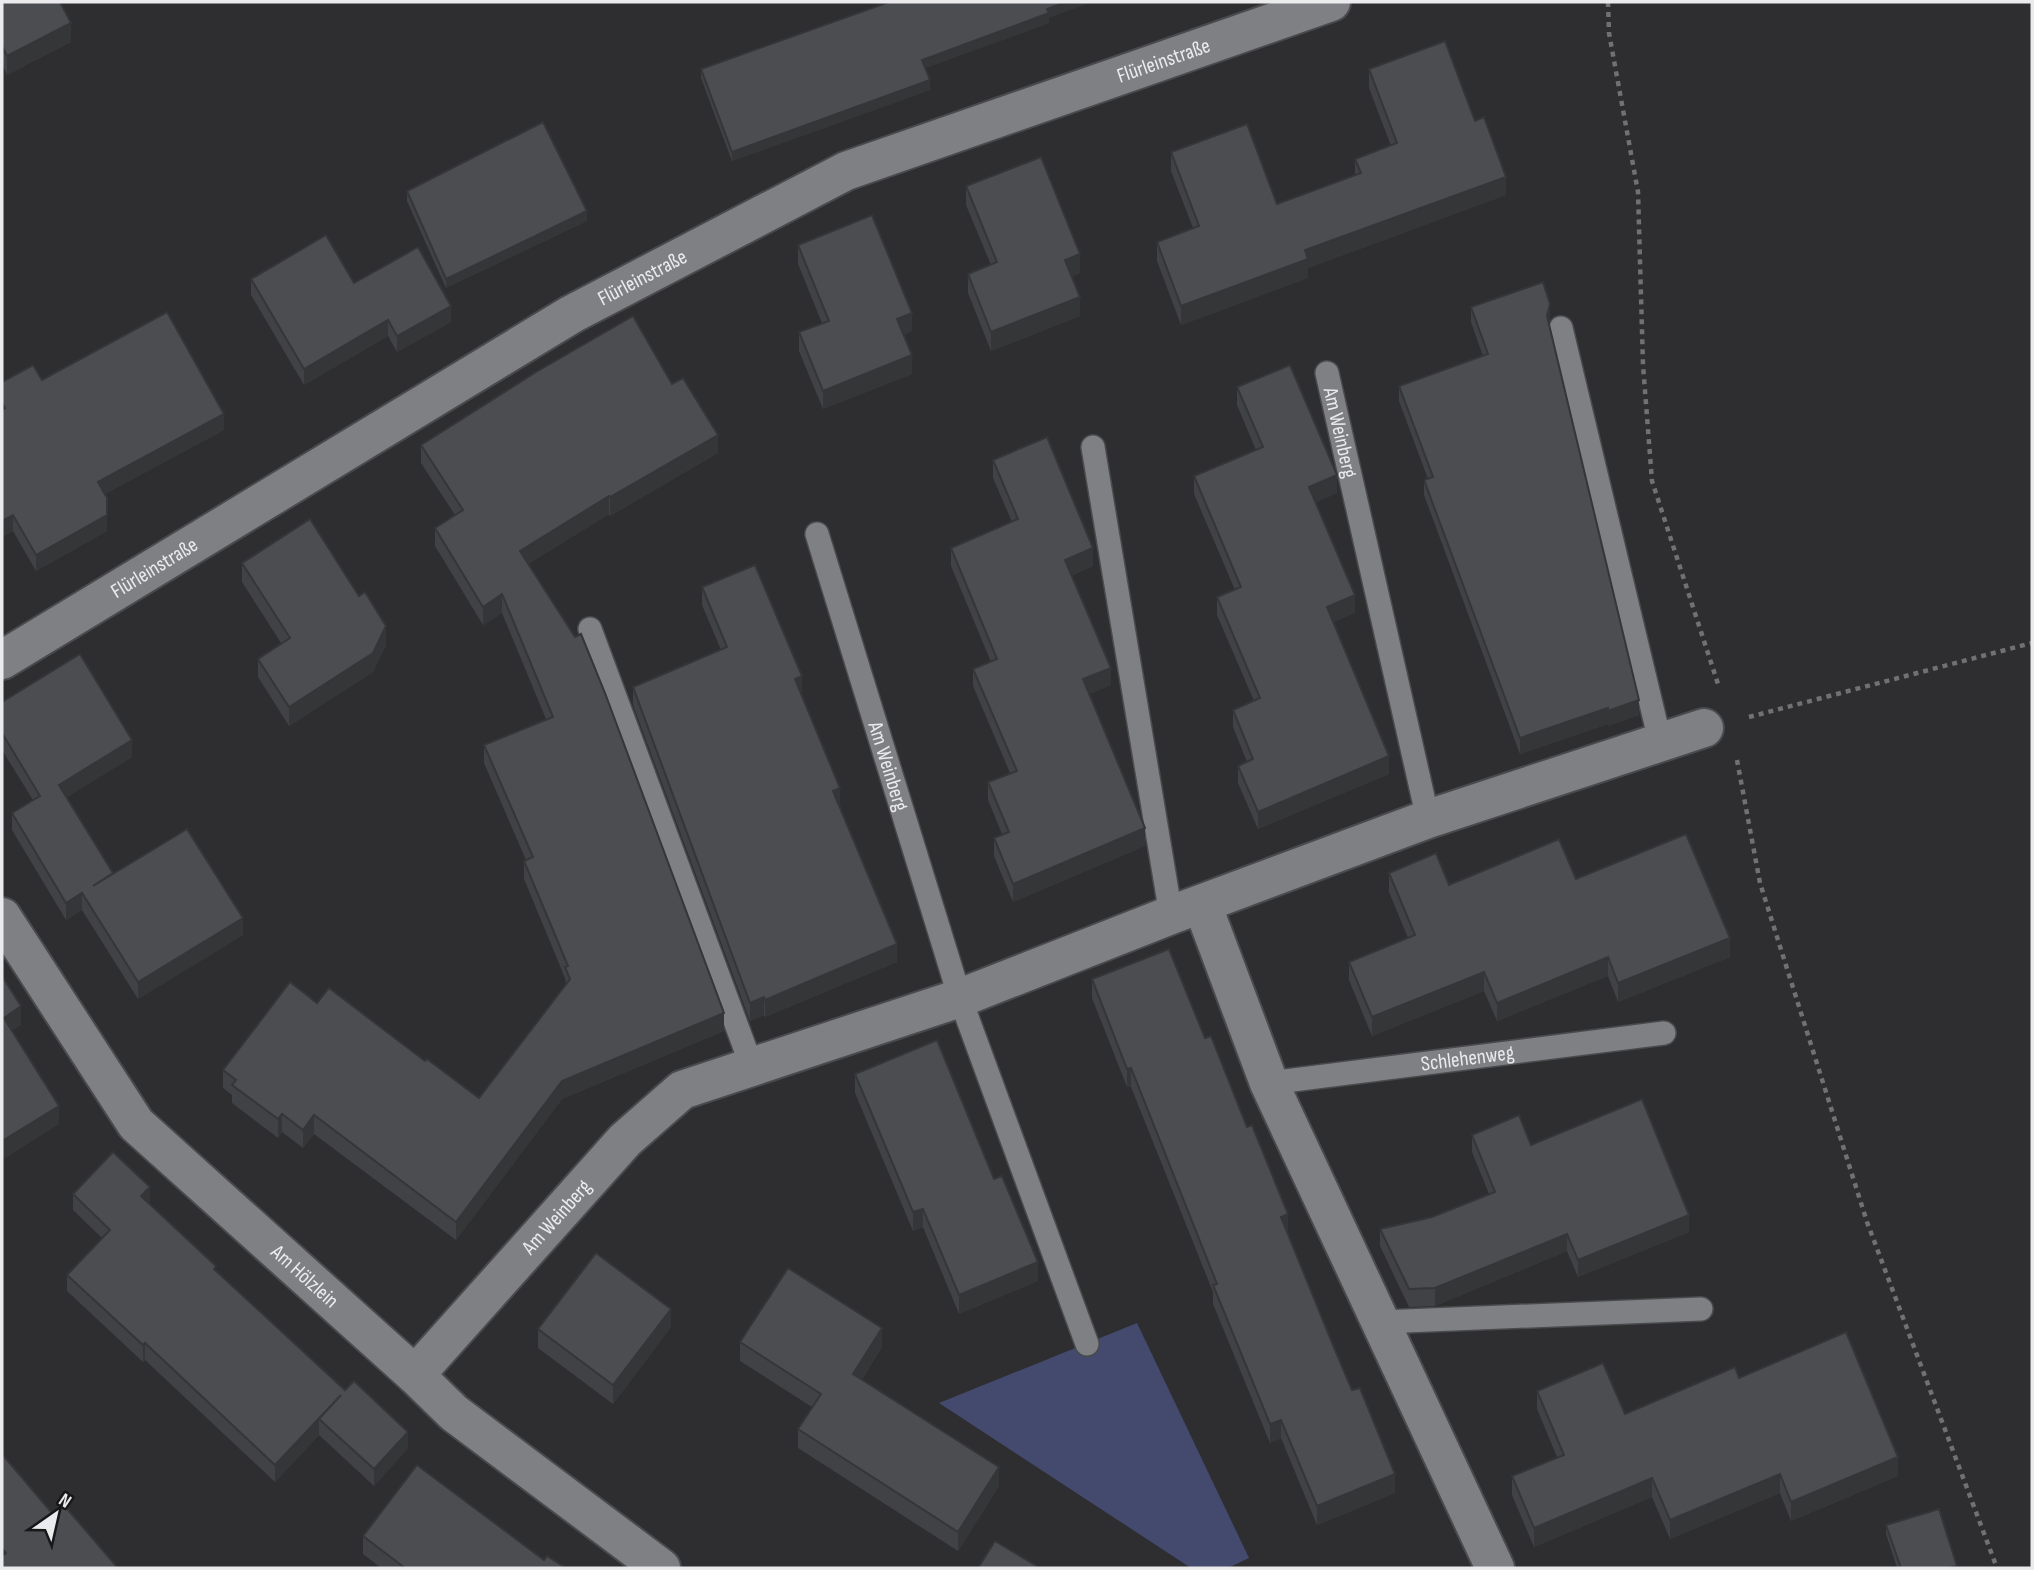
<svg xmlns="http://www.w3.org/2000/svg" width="2034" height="1570" viewBox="0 0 2034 1570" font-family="'Sofia Sans Condensed',sans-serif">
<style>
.green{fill:#434a6e}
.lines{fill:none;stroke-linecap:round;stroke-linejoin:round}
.service-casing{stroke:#494a4c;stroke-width:26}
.minor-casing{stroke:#494a4c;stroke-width:42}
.path{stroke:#717173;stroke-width:4.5;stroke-dasharray:5 5;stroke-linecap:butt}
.service{stroke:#7f8083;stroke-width:23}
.minor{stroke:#7f8083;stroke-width:38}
.wall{fill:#414245}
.shaded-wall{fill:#353638}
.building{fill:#4c4d50;stroke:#353638;stroke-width:2}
.labels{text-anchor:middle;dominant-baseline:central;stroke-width:5;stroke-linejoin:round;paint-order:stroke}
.street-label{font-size:21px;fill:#ebebed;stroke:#161718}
</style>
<rect width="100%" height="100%" fill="#2e2e31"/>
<path class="green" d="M1137,1323L1249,1558L1228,1568H1191L939,1403Z"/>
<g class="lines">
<g class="service-casing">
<g id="service">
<path d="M1561,328L1660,741"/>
<path id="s1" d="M1327,373L1428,819"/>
<path d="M1093,447L1171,915"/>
<path id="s2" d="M817,534L960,998L1087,1344"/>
<path d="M590,629L752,1067"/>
<path id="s3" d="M1269,1083L1664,1033"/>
<path d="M1381,1322L1701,1309"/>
</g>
</g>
<g class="minor-casing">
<g id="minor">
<path id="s4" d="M2,660L572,314L846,171L1331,2"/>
<path d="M1202,904L1269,1083L1495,1568"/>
<path id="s5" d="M2,917L136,1124L415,1375L454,1413L661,1568"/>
<path id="s6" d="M415,1375L625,1140L682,1090L960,998L1171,915L1428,819L1704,728"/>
</g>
</g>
<g class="path">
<path d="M1608,2L1609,33L1638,192L1643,365L1652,481L1718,684"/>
<path d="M1749,717L2032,643"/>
<path d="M1737,760L1760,883L1867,1222L1997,1568"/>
</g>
<use href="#service" class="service"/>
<use href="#minor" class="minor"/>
</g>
<g class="wall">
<path d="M2,2L71,42L7,75L2,64Z"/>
<path d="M1049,18V23L925,68L930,90L732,161L701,78V69Z"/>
<path d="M1369,69L1475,121L1506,195L1308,268V278L1181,325L1157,261V242L1193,228L1171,171V152L1277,204L1355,175V159L1391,146L1369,88Z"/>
<path d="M966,186L1080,273L1071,277L1080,316L991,351L968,293V274L991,265L966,205Z"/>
<path d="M407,191L587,221L446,288L407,201Z"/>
<path d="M798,245L912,331L903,335L912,374L823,409L799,351V332L822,323L798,264Z"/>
<path d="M251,279L354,283L451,322L397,352L388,336L304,385L251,295Z"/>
<path d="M1471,307L1550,320L1549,324L1639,715L1608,726V724L1520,754L1424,495V480L1428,479L1399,401V386L1483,356L1471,322Z"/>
<path d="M42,380L224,430L105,494L107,531L36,571L13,531L2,537V382Z"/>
<path d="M672,384L718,453L610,516L609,514L528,564L724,1031L562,1099L456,1240L314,1134L303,1148L282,1132L278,1138L232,1103V1095L223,1088V1070L317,1003L425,1061L479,1098L566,985L565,978L524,879V861L526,860L484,763V745L546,719L502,613L483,625L435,546V528L455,515L421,463V445Z"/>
<path d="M1237,387L1337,493L1316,502L1355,613L1333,622L1389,774L1258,829L1238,783V766L1247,762L1233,727V710L1254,701L1217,615V597L1235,590L1194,494V476L1256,450L1237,405Z"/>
<path d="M993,460L1093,566L1072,575L1111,685L1089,694L1145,846L1013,902L994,856V838L1002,834L988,800V782L1010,773L973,686V669L991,662L951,566V548L1012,522L993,478Z"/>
<path d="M242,563L359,596L386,645L373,672L289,726L258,677V659L281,643L242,582Z"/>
<path d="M702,587L802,694L840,806L897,962L765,1017L764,1015L750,1021L633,705V687L721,650L702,605Z"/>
<path d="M2,702L132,757L67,797L113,874L243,935L138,999L82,910L66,920L12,830V813L33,800L2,750Z"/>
<path d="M1389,873L1449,885L1576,879L1730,957L1618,1002L1608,976L1497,1021L1484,991L1372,1036L1349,980V962L1408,938L1389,892Z"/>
<path d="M1092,979L1205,1038L1288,1233L1333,1345L1395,1493L1317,1525L1281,1438L1270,1443L1213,1304V1292L1131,1087H1127L1092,998Z"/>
<path d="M855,1074L994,1179L1038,1281L959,1314L923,1227L913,1231L855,1093Z"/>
<path d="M1472,1135L1531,1145L1689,1232L1578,1277L1567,1251L1435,1306L1409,1307L1380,1246V1229L1432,1217L1489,1194L1472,1152Z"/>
<path d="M73,1194L150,1204L216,1272L408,1448L374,1486L319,1435L275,1482L145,1360L143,1362L67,1291V1275L102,1238L73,1210Z"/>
<path d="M671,1327L613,1404L538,1348V1329Z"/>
<path d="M740,1342L882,1347L862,1379L999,1486L958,1551L798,1448V1429L812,1407L740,1361Z"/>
<path d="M1739,1378L1898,1476L1791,1521L1780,1493L1670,1539L1652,1497L1534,1547L1512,1495V1476L1557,1457L1537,1409V1391L1625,1414Z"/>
<path d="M1886,1525L1957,1568H1897L1886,1534Z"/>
<path d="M363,1536L544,1560L566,1568H381L363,1554Z"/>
</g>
<g class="shaded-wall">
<path d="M1066,2H1092L1049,18V23L922,69V60Z"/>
<path d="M71,23V42L7,75V56Z"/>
<path d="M930,80V90L732,161V152Z"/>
<path d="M1506,177V195L1308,268V278L1181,325V306L1305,250Z"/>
<path d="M587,211V221L446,288V279Z"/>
<path d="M1080,254V273L1065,279V260Z"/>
<path d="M1080,297V316L991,351V332Z"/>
<path d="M1550,304V320L1547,331V316Z"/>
<path d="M451,306V322L397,352V336Z"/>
<path d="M912,313V331L897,337V319Z"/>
<path d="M388,320V336L304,385V369Z"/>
<path d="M912,355V374L823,409V391Z"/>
<path d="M224,414V430L98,498V482Z"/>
<path d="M718,435V453L610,516V497Z"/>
<path d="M1337,475V493L1309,505V487Z"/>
<path d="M609,496V514L520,569V551Z"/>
<path d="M13,515V531L2,537V521Z"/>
<path d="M107,515V531L36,571V555Z"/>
<path d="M1093,548V566L1065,577V560Z"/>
<path d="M502,594V613L483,625V607Z"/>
<path d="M1355,595V613L1327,624V607Z"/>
<path d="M386,626V645L373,672L289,726V707Z"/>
<path d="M1111,668V685L1083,697V679Z"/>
<path d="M802,676V694L795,697V679Z"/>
<path d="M1639,700V715L1608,726V711Z"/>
<path d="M1608,708V724L1520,754V738Z"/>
<path d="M132,740V757L59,802V785Z"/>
<path d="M1389,756V774L1258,829V812Z"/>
<path d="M840,788V806L833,809V791Z"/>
<path d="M1145,828V846L1013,902V884Z"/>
<path d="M82,893V910L66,920V903Z"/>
<path d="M243,918V935L138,999V982Z"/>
<path d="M1730,938V957L1618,1002V983Z"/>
<path d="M897,944V962L765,1017V1000Z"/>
<path d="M1608,957V976L1497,1021V1003Z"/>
<path d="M1484,972V991L1372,1036V1017Z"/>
<path d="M764,997V1015L750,1021V1003Z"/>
<path d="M21,1006V1025L4,1036V1018Z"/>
<path d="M724,1013V1031L562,1099L456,1240V1222L562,1081Z"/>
<path d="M1131,1068V1087H1127V1069Z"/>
<path d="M59,1106V1124L2,1160V1141Z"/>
<path d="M282,1114V1132L278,1138V1119Z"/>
<path d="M314,1115V1134L303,1148V1130Z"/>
<path d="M150,1187V1204L141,1213V1196Z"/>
<path d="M923,1209V1227L913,1231V1212Z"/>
<path d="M1288,1214V1233L1281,1217Z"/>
<path d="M1689,1215V1232L1578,1277V1260Z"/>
<path d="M1567,1234V1251L1435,1306V1288Z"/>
<path d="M1038,1262V1281L959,1314V1295Z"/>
<path d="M671,1309V1327L613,1404V1385Z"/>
<path d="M882,1328V1347L853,1392V1374Z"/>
<path d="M145,1343V1360L143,1362V1345Z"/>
<path d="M341,1395L319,1419V1435L275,1482V1465Z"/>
<path d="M1281,1420V1438L1270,1443V1424Z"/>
<path d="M408,1432V1448L374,1486V1469Z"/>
<path d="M1898,1457V1476L1791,1521V1502Z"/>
<path d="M999,1467V1486L958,1551V1532Z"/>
<path d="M1395,1474V1493L1317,1525V1506Z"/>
<path d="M1780,1474V1493L1670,1539V1520Z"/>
<path d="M1652,1478V1497L1534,1547V1528Z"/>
</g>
<g class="building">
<path d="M2,2H60L71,23L7,56L2,46Z"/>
<path d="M889,2H1066L1047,9L1049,13L922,60L930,80L732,152L701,69Z"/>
<path d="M1445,41L1475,121L1484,117L1506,177L1305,250L1308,259L1181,306L1157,242L1199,226L1171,152L1247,124L1277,204L1361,173L1355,159L1397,143L1369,69Z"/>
<path d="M543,122L587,211L446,279L407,191Z"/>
<path d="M1041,157L1080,254L1065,260L1080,297L991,332L968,274L997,262L966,186Z"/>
<path d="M872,215L912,313L897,319L912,355L823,391L799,332L829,321L798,245Z"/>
<path d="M326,235L354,283L418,247L451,306L397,336L388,320L304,369L251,279Z"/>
<path d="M1543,282L1550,304L1547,316L1639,700L1608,711V708L1520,738L1424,480L1433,477L1399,386L1488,354L1471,307Z"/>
<path d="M167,312L224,414L98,482L107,498V515L36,555L13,515L2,521V410L5,408L2,403V382L33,365L42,380Z"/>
<path d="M633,316L672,384L683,378L718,435L610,497L609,496L520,551L575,637L581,634L605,693L724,1013L562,1081L456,1222L314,1115L303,1130L282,1114L278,1119L232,1085L236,1080L223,1070L290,982L317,1003L329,988L425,1061L427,1059L479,1098L570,979L565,967L568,966L524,861L533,857L484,745L553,717L502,594L483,607L435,528L463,510L421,445L536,372Z"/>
<path d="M1290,365L1337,475L1309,487L1355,595L1327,607L1389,756L1258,812L1238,766L1253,759L1233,710L1260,698L1217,597L1241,587L1194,476L1263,447L1237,387Z"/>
<path d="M1047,437L1093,548L1065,560L1111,668L1083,679L1145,828L1013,884L994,838L1009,832L988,782L1017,771L973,669L997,659L951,548L1018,519L993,460Z"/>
<path d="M310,519L359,596L365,592L386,626L373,653L289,707L258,659L290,638L242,563Z"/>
<path d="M755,565L802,676L795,679L840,788L833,791L897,944L765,1000L764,997L750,1003L633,687L727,647L702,587Z"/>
<path d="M80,654L132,740L59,785L113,873L93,886L187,829L243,918L138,982L82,893L66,903L12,813L40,796L2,733V702Z"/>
<path d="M1686,834L1730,938L1618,983L1608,957L1497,1003L1484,972L1372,1017L1349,962L1415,935L1389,873L1436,853L1449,885L1559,839L1576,879Z"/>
<path d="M1169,949L1205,1038L1211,1036L1247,1127L1252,1125L1288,1214L1281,1217L1333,1345L1352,1390L1360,1388L1395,1474L1317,1506L1281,1420L1270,1424L1213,1285L1217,1284L1131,1068L1127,1069L1092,979Z"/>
<path d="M2,976L21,1006L4,1018L59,1106L2,1141Z"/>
<path d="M937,1040L994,1179L1002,1176L1038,1262L959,1295L923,1209L913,1212L855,1074Z"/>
<path d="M1642,1099L1689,1215L1578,1260L1567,1234L1435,1288L1409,1289L1380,1229L1432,1217L1495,1192L1472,1135L1519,1115L1531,1145Z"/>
<path d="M113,1152L150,1187L141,1196L216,1266L214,1269L345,1390L354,1381L408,1432L374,1469L319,1419L341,1395L275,1465L145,1343L143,1345L67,1275L110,1230L73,1194Z"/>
<path d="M596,1253L671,1309L613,1385L538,1329Z"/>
<path d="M788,1268L882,1328L853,1374L999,1467L958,1532L798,1429L821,1394L740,1342Z"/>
<path d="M1846,1332L1898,1457L1791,1502L1780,1474L1670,1520L1652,1478L1534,1528L1512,1476L1564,1455L1537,1391L1603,1363L1625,1414L1735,1367L1739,1378Z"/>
<path d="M2,1454L52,1513L63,1504L118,1568H2V1556L6,1553L2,1548Z"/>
<path d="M417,1465L544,1560L547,1556L566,1568H405L363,1536Z"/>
<path d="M1939,1509L1957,1566L1948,1568H1901L1886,1525Z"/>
<path d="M995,1541L1040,1568H978Z"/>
</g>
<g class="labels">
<g class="street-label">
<text stroke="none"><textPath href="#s4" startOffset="1312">Flürleinstraße</textPath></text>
<text stroke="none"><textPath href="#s4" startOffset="746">Flürleinstraße</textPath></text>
<text stroke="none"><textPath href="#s1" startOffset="61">Am Weinberg</textPath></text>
<text stroke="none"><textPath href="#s4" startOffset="178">Flürleinstraße</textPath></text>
<text stroke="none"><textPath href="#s2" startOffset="243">Am Weinberg</textPath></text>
<text stroke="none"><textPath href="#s3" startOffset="200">Schlehenweg</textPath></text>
<text stroke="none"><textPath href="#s6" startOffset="212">Am Weinberg</textPath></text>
<text stroke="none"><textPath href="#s5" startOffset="474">Am Hölzlein</textPath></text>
</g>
</g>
<rect width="2034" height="1570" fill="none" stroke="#ebebed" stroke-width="7"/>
<g transform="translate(56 1514) rotate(34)" stroke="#161718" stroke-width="5" paint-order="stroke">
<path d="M0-5L12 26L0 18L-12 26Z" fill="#ebebed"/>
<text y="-10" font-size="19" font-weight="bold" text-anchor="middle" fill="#ebebed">N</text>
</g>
</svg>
